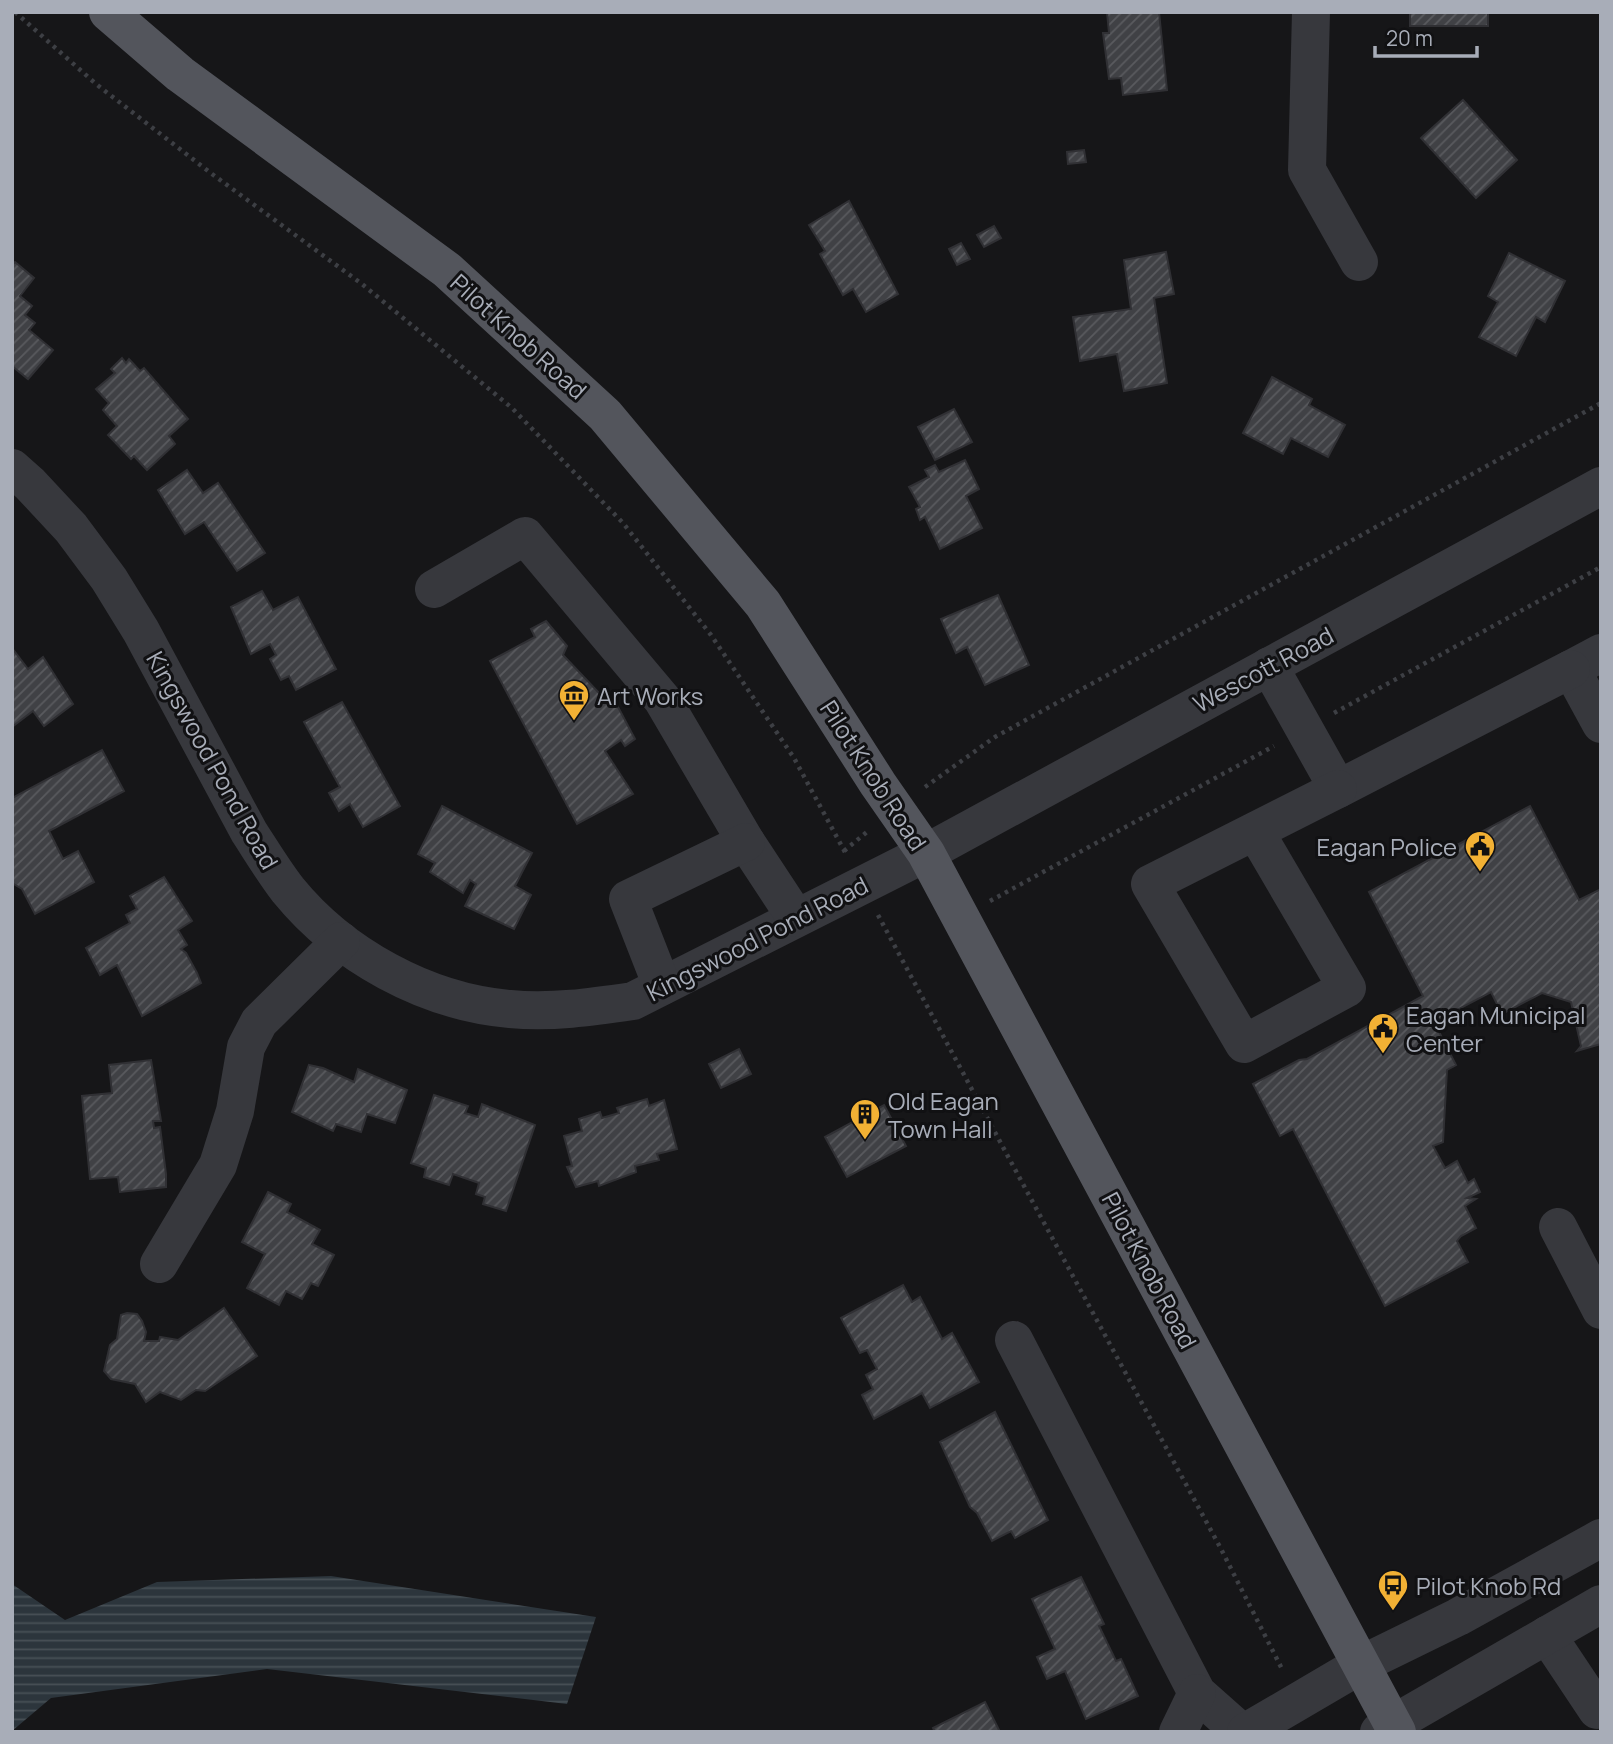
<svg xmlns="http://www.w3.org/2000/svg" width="1613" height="1744" viewBox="0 0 1613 1744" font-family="Manrope,sans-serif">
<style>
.water{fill:url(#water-rules)}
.building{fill:url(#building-hatch);stroke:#303034;stroke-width:2}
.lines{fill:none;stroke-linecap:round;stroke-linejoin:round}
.path{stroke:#3d3f44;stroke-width:4.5;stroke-dasharray:3.5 5;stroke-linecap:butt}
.minor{stroke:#37383d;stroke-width:38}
.major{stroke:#53555c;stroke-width:38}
.labels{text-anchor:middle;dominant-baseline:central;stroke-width:6;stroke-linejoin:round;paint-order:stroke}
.street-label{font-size:24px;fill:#a8adb8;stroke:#111113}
.poi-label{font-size:24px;fill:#a8adb8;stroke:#111113;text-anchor:start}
</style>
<defs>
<pattern id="water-rules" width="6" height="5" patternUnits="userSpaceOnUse" patternTransform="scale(1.75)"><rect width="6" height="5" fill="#2c353c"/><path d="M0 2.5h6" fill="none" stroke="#485056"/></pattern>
<pattern id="building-hatch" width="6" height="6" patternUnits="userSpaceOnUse" patternTransform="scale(1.75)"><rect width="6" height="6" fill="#404145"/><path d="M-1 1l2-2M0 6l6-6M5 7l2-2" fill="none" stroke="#595a5e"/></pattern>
</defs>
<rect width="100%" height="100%" fill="#161618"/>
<path class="water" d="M331,1576L596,1617L567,1704L267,1669L51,1698L12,1731V1584L65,1620L157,1582Z"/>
<g class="building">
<path d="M1107,12H1159L1167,90L1123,95L1121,78L1109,79L1103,33H1109Z"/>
<rect x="1410" y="12" width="78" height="14"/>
<path d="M1463,100L1517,160L1476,198L1421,138Z"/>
<path d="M1084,150L1086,162L1068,164L1067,152Z"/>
<path d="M849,201L898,294L866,312L853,289L843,295L820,254L825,251L809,225Z"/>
<path d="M994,226L1001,238L984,247L977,235Z"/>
<path d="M961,243L970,259L957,265L949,249Z"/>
<path d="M1166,252L1174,294L1154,298L1167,383L1124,391L1117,354L1080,361L1073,317L1131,309L1124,260Z"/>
<path d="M1509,253L1565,281L1545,322L1536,317L1516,356L1479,337L1498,302L1488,296Z"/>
<path d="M15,262L34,278L20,296L32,306L25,315L35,323L29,330L53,350L28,379L12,366V265Z"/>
<path d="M122,358L126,363L129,359L140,371L144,368L188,419L169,436L175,444L147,470L134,456L131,459L108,435L117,426L103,410L109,403L96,389L115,373L111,369Z"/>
<path d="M1272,377L1312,399L1309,405L1345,425L1328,457L1291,438L1283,454L1243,433Z"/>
<path d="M954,409L972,442L935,460L918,427Z"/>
<path d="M965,460L979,489L966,496L982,528L940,549L925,517L920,520L916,509L920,507L909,487L929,477L925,470L935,465L939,472Z"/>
<path d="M187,470L203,493L218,483L265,553L237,571L204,522L185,534L158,490Z"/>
<path d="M262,591L273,610L298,597L336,669L296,690L289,676L281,680L270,659L276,655L270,644L251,654L231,607Z"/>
<path d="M998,595L1029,665L985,685L967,647L956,653L941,619Z"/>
<path d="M546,621L567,646L563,655L599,693L602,689L617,705L635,739L625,746L621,740L605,751L633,794L577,824L490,661L535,637L531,629Z"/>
<path d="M12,648L28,669L43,657L73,704L44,726L33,711L12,727Z"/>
<path d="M342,702L400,806L363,827L350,804L339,811L329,793L340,787L304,722Z"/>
<path d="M102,750L124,791L49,831L63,859L78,851L94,882L35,914L22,889L12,883V798Z"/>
<path d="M442,806L532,853L515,886L531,895L514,929L465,906L476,884L470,880L463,893L430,872L435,863L418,854Z"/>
<path d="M1530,806L1579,900L1601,889V1044L1577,1051L1581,1046L1571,1002L1542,993L1502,1014L1491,992L1434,1022L1456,1065L1447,1070L1443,1142L1433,1146L1445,1168L1457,1161L1468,1183L1474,1179L1480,1192L1467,1198L1476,1199L1465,1206L1476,1228L1461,1236L1457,1241L1468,1262L1385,1306L1293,1129L1280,1136L1253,1084L1299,1060L1307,1059L1423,996L1369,892Z"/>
<path d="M164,877L192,921L178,930L187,945L181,949L186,953L197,973L201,983L142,1016L117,965L100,975L86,948L130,923L126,915L137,909L130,896Z"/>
<path d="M739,1049L751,1074L721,1088L709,1064Z"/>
<path d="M151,1060L161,1121H153L154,1128L160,1127L166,1174V1187L120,1192L118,1177L90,1179L82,1096L112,1093L109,1065Z"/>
<path d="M309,1065L323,1068L354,1082L358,1069L407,1090L395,1123L367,1114L361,1132L336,1124L333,1131L292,1112Z"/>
<path d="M434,1095L468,1106L465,1113L478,1117L482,1104L535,1125L506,1211L483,1204L485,1197L476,1194L479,1183L453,1174L449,1185L424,1177L426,1168L411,1163Z"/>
<path d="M647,1099L649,1106L664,1100L677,1149L657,1154L659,1160L635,1166L636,1172L599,1186L598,1181L576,1187L567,1167L572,1166L564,1136L582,1131L579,1119L600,1112L602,1118L619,1113L617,1108Z"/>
<path d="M884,1105L906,1146L847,1177L825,1137Z"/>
<path d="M268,1192L291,1204L287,1212L320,1230L312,1244L334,1255L318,1286L311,1283L302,1299L286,1291L279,1305L247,1288L265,1254L242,1242Z"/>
<path d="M903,1285L912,1302L920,1297L942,1339L952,1333L979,1382L930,1408L922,1393L874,1419L862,1395L873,1389L866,1375L877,1369L867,1350L860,1353L841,1318Z"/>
<path d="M224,1308L257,1356L205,1391L196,1390L181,1400L160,1392L146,1402L135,1384L111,1379L104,1371L110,1345L117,1339L121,1315L127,1313L137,1314L142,1321L146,1332L144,1341H159L160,1337L178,1340Z"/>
<path d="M995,1412L1048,1520L1015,1538L1011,1531L992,1541L977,1513L970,1507L940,1442Z"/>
<path d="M1081,1577L1104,1624L1099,1626L1116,1661L1121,1659L1138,1696L1086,1719L1065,1671L1047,1679L1037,1657L1055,1649L1032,1599Z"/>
<path d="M985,1702L1000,1732H935L933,1728Z"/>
</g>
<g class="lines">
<g class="path">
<path d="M15,12L96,84L212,174L362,284L512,408L623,523L711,635L794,758L846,854"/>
<path d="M1334,713L1601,567"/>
<path d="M925,787L995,737L1601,403"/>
<path d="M844,851L868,831"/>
<path d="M990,901L1274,746"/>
<path d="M878,915L1011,1162L1220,1547L1282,1669"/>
</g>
<g class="minor">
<path d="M1311,12L1307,170L1359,262"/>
<path d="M12,468L30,484L71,528L109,579L141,631L249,832C262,852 274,872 288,890C341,955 426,1002 510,1009C551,1013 592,1007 633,1001L926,853L1601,486"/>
<path d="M434,589L525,536L662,699L746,842L796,918"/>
<path d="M1601,653L1571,669L1601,724"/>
<path d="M1269,666L1338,789L1571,669"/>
<path d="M1255,831L1347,988L1244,1044L1150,884L1338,789"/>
<path d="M662,986L628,899L746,842"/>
<path d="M1558,1227L1601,1310"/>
<path d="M159,1264L218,1165L235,1111L246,1047L259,1022L341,941"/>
<path d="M1014,1340L1197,1693L1241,1732"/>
<path d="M1547,1635L1597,1710L1601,1708"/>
<path d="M1178,1732L1197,1693"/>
<path d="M1246,1732L1362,1664L1458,1617L1601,1538"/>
<path d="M1379,1732L1601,1604"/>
</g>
<path class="major" d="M108,12L180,74L447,270L605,415L763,604L878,784L926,853L1397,1732"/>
</g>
<defs>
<g id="museum-pin" transform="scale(1.575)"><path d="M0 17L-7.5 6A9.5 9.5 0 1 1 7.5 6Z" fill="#f2b134" stroke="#111113"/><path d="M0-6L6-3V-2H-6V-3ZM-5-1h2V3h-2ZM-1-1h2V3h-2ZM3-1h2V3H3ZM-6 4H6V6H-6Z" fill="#111"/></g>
<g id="civic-pin" transform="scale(1.575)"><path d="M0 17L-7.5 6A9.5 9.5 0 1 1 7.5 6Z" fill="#f2b134" stroke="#111113"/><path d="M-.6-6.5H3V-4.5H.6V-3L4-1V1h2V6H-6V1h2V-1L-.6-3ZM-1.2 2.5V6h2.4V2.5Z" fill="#111"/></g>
<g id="building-pin" transform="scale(1.575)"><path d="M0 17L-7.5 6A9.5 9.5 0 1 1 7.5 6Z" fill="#f2b134" stroke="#111113"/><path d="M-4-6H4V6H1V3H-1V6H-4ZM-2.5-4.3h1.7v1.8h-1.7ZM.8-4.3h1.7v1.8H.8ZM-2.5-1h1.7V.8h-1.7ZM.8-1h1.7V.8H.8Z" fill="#111"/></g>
<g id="bus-pin" transform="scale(1.575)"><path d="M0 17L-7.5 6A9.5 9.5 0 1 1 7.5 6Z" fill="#f2b134" stroke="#111113"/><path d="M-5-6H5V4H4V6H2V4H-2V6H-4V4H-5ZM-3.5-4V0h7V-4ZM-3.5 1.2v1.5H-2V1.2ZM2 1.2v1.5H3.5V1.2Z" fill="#111"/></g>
</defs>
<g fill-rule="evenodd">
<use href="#museum-pin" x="574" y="695"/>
<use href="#civic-pin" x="1480" y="846"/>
<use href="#civic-pin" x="1383" y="1028"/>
<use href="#building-pin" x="865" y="1114"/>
<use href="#bus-pin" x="1393" y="1585"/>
</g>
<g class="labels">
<g class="street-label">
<text transform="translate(519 336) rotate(42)">Pilot Knob Road</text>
<text transform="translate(1263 669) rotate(-28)">Wescott Road</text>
<text transform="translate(213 760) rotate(61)">Kingswood Pond Road</text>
<text transform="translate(874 775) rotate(57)">Pilot Knob Road</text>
<text transform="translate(757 938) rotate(-27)">Kingswood Pond Road</text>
<text transform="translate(1150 1270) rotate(62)">Pilot Knob Road</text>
</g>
<g class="poi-label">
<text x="597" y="695">Art Works</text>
<text x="1457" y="846" text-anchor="end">Eagan Police</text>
<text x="1406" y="1014">Eagan Municipal<tspan x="1406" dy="28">Center</tspan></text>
<text x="888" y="1100">Old Eagan<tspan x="888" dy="28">Town Hall</tspan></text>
<text x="1416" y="1585">Pilot Knob Rd</text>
</g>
</g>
<rect width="1613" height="1744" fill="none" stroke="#a8adb8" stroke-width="28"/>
<path d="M1375 46v10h102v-10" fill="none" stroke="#a8adb8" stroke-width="3.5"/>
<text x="1386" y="46" font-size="21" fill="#a8adb8" stroke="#111113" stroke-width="5" paint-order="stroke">20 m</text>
</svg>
